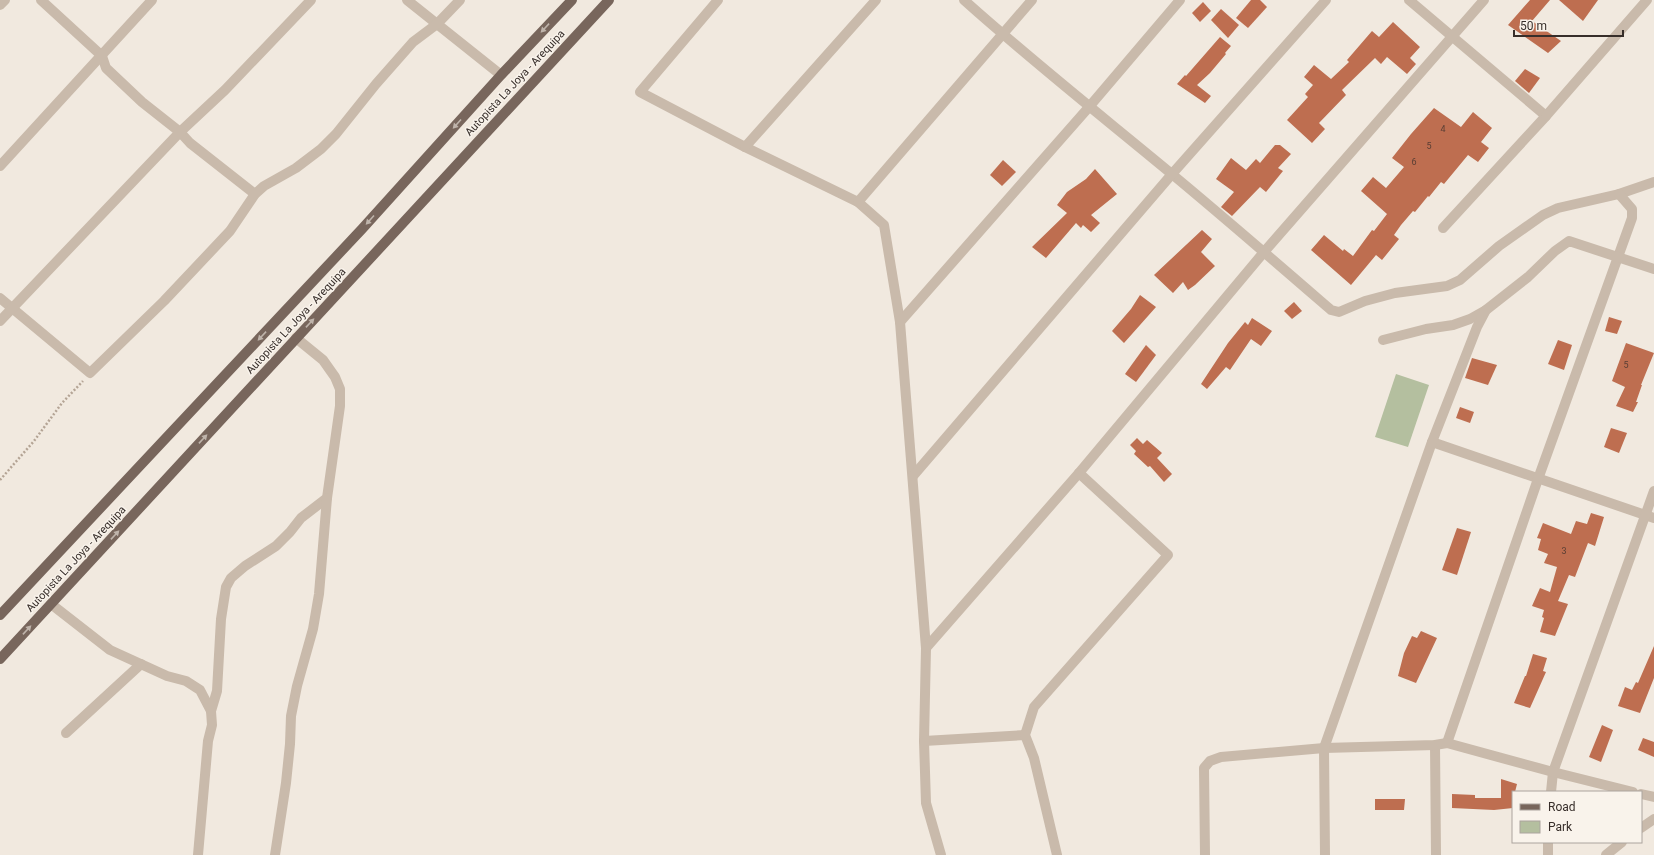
<svg xmlns="http://www.w3.org/2000/svg" width="1654" height="855" viewBox="0 0 1654 855" font-family="Roboto,sans-serif">
<style>
.green{fill:#b4bf9f}
.building{fill:#be6e50}
.lines{fill:none;stroke-linecap:round;stroke-linejoin:round}
.path{stroke:#b4a495;stroke-width:2.5;stroke-dasharray:2 2;stroke-linecap:butt}
.minor{stroke:#c9baab;stroke-width:10}
.primary{stroke:#78665c;stroke-width:10}
.oneway{fill:#bfb4ab}
.labels{text-anchor:middle;dominant-baseline:central;stroke-width:3;stroke-linejoin:round;paint-order:stroke}
.number-label{font-size:9px;fill:#593e34}
.street-label{font-size:11px;fill:#372e2a;stroke:#f9f3eb}
</style>
<rect width="100%" height="100%" fill="#f1e9df"/>
<path class="green" d="M1396,374L1429,385L1408,447L1375,437Z"/>
<g class="building">
<path d="M1251,0H1260L1267,7L1248,28L1236,18Z"/>
<path d="M1530,0H1550L1532,21L1561,41L1548,53L1508,25Z"/>
<path d="M1559,0H1598L1583,21Z"/>
<path d="M1203,2L1211,11L1200,22L1192,13Z"/>
<path d="M1221,9L1239,25L1228,38L1211,20Z"/>
<path d="M1393,22L1420,47L1410,58L1416,64L1407,74L1387,57L1381,64L1375,58L1342,90L1346,95L1319,123L1325,129L1312,143L1287,120L1308,97L1305,94L1313,85L1304,77L1314,65L1331,79L1349,62L1347,60L1372,31L1379,37Z"/>
<path d="M1220,37L1231,46L1225,53L1226,54L1210,73L1197,85L1211,96L1205,103L1177,84L1185,75L1186,76Z"/>
<path d="M1525,69L1540,78L1529,93L1515,81Z"/>
<path d="M1434,108L1461,127L1473,112L1492,128L1481,142L1489,148L1478,162L1468,155L1444,184L1441,182L1429,197L1428,196L1415,212L1413,211L1401,225L1394,235L1399,239L1382,260L1376,255L1351,285L1311,250L1324,235L1343,251L1344,249L1353,256L1372,230L1374,231L1387,214L1361,191L1373,177L1386,188L1404,167L1392,158L1411,134Z"/>
<path d="M1275,145H1280L1291,154L1278,168L1283,171L1266,192L1260,187L1232,216L1221,207L1234,192L1216,179L1231,158L1246,170L1256,159L1260,163Z"/>
<path d="M1003,160L1016,172L1002,186L990,175Z"/>
<path d="M1095,169L1117,194L1091,215L1100,223L1091,232L1083,225L1081,228L1076,223L1046,258L1032,247L1067,213L1057,205L1067,192L1086,179Z"/>
<path d="M1202,230L1212,239L1201,252L1215,266L1195,285L1188,290L1183,282L1173,293L1154,275Z"/>
<path d="M1140,295L1156,307L1124,343L1112,331L1131,309Z"/>
<path d="M1294,302L1302,311L1292,319L1284,311Z"/>
<path d="M1609,317L1622,321L1617,334L1605,331Z"/>
<path d="M1252,318L1272,331L1261,346L1251,339L1230,370L1226,367L1207,389L1201,384L1228,343L1245,322L1248,325Z"/>
<path d="M1558,340L1572,345L1564,370L1548,364Z"/>
<path d="M1626,343L1654,353L1641,385H1642L1636,402H1638L1633,412L1616,406L1625,387L1612,381Z"/>
<path d="M1146,345L1156,355L1136,382L1125,374Z"/>
<path d="M1472,358L1497,365L1488,385L1465,378Z"/>
<path d="M1460,407L1474,412L1470,423L1456,418Z"/>
<path d="M1611,428L1627,433L1619,453L1604,447Z"/>
<path d="M1137,438L1143,444L1147,440L1162,453L1157,458L1172,474L1164,482L1150,466L1148,467L1134,454L1136,451L1130,445Z"/>
<path d="M1591,513L1604,517L1595,546L1588,543L1575,577L1569,575L1558,601L1568,604L1555,636L1540,632L1544,618L1542,617L1544,610L1532,606L1540,588L1550,592L1557,567L1544,563L1548,554L1538,550L1541,539L1537,538L1543,523L1571,534L1576,521L1587,524Z"/>
<path d="M1457,528L1471,532L1457,575L1442,570Z"/>
<path d="M1421,631L1437,638L1416,683L1398,676L1404,653L1412,636L1417,638Z"/>
<path d="M1654,646V678L1640,713L1618,706L1625,687L1632,690L1636,682L1638,683Z"/>
<path d="M1533,654L1547,658L1543,671L1546,672L1530,708L1514,703L1525,676H1526Z"/>
<path d="M1602,725L1613,730L1601,762L1589,757Z"/>
<path d="M1643,738L1654,742V757L1638,750Z"/>
<path d="M1501,779L1517,784L1515,792H1513V808L1494,810L1452,808V794L1475,795V798H1501Z"/>
<path d="M1375,799H1405L1404,810H1375Z"/>
</g>
<g class="lines">
<path class="path" d="M0,480L34,441L62,403L83,381"/>
<g class="minor">
<path d="M41,0L102,56L106,68L142,102L180,132L190,143L255,194"/>
<path d="M407,0L501,75"/>
<path d="M718,0L640,92L745,147L858,202L884,225L900,322L926,648L924,741L926,803L941,855"/>
<path d="M964,0C1032,61 1103,117 1173,175C1226,219 1279,265 1331,310L1339,312L1365,301L1395,293L1447,286L1460,280L1499,246L1543,215L1558,208L1619,194L1654,182"/>
<path d="M1409,0L1546,116L1443,228"/>
<path d="M0,5L5,0"/>
<path d="M1546,116L1647,0"/>
<path d="M745,147L876,0"/>
<path d="M0,166L152,0"/>
<path d="M858,202L1032,0"/>
<path d="M0,298L90,373L164,301L230,231L255,194L264,186L296,168L321,149L336,134L376,84L413,42L437,24L460,0"/>
<path d="M0,321L180,132L225,90L311,0"/>
<path d="M900,322L1089,107L1180,0"/>
<path d="M1383,340L1426,329L1453,325L1470,319L1486,310"/>
<path d="M1432,442L1654,518"/>
<path d="M913,476L1172,174L1326,0"/>
<path d="M51,604L110,650L167,676L186,681L200,690L211,711L212,725L208,741L198,855"/>
<path d="M926,648L1079,473L1264,252L1484,0"/>
<path d="M211,711L217,691L221,619L226,587L231,578L245,566L276,546L290,532L301,518L327,498L340,406V389L335,377L323,360L296,338"/>
<path d="M66,733L141,664"/>
<path d="M924,741L1025,735"/>
<path d="M1447,743L1538,479L1632,218V209L1619,194"/>
<path d="M1435,745L1436,855"/>
<path d="M1551,792L1553,772L1654,491"/>
<path d="M1641,794L1654,797"/>
<path d="M1641,828L1654,819"/>
<path d="M1548,842V855"/>
<path d="M275,855L286,783L290,744L291,716L297,686L313,629L319,594L327,498"/>
<path d="M1057,855L1034,758L1025,735L1034,707L1168,555L1079,473"/>
<path d="M1205,855L1204,768L1210,761L1221,757L1324,748L1435,745L1447,743L1553,772L1633,792"/>
<path d="M1325,855L1324,748L1432,442L1477,327L1486,310L1528,277L1555,251L1569,241L1654,269"/>
<path d="M1606,855L1622,842"/>
</g>
<g class="primary">
<path d="M0,615L362,229L501,75L572,0"/>
<path d="M0,659L609,0"/>
</g>
</g>
<defs><path id="oneway-solid" d="M-6-.8H1V-3.2L6.5 0L1 3.2V.8H-6Z"/></defs>
<g class="oneway">
<use href="#oneway-solid" transform="translate(545 28) rotate(133)"/>
<use href="#oneway-solid" transform="translate(457 124) rotate(132)"/>
<use href="#oneway-solid" transform="translate(370 220) rotate(132)"/>
<use href="#oneway-solid" transform="translate(310 323) rotate(-47)"/>
<use href="#oneway-solid" transform="translate(262 336) rotate(133)"/>
<use href="#oneway-solid" transform="translate(203 439) rotate(-47)"/>
<use href="#oneway-solid" transform="translate(115 535) rotate(-47)"/>
<use href="#oneway-solid" transform="translate(27 630) rotate(-47)"/>
</g>
<g class="labels">
<g class="number-label">
<text x="1443" y="129">4</text>
<text x="1429" y="146">5</text>
<text x="1414" y="162">6</text>
<text x="1626" y="365">5</text>
<text x="1564" y="551">3</text>
</g>
<g class="street-label">
<text transform="translate(515 83) rotate(-47)">Autopista La Joya - Arequipa</text>
<text transform="translate(296 321) rotate(-47)">Autopista La Joya - Arequipa</text>
<text transform="translate(76 559) rotate(-47)">Autopista La Joya - Arequipa</text>
</g>
</g>
<rect x="1512" y="791" width="130" height="52" fill="#f9f3eb" stroke="#aba49e"/>
<rect x="1520" y="804" width="20" height="6" fill="#78665c" stroke="#aba49e"/>
<text x="1548" y="811" font-size="12" fill="#372e2a">Road</text>
<rect x="1520" y="821" width="20" height="12" fill="#b4bf9f" stroke="#aba49e"/>
<text x="1548" y="831" font-size="12" fill="#372e2a">Park</text>
<path d="M1514 30v6h109v-6" fill="none" stroke="#372e2a" stroke-width="2"/>
<text x="1520" y="30" font-size="12" fill="#372e2a" stroke="#f9f3eb" stroke-width="3" paint-order="stroke">50 m</text>
</svg>
